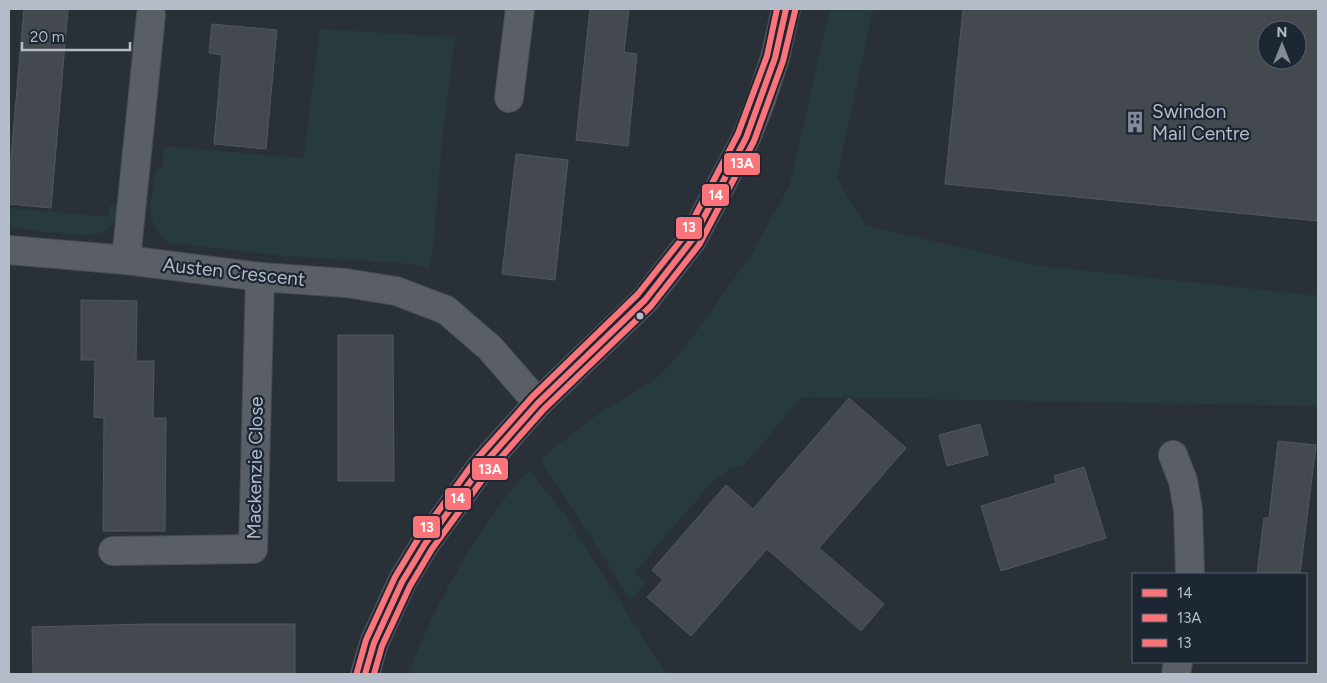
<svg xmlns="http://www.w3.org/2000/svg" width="1327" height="683" viewBox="0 0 1327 683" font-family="Figtree,sans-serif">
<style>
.green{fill:#273a3e}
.building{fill:#444950;stroke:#52575f;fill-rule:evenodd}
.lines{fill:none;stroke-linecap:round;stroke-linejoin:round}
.minor-casing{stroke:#484c53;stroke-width:30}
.minor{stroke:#5a5e66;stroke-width:28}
.bus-1-casing{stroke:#1d2633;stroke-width:10}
.bus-2-casing{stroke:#1d2633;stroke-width:10}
.bus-3-casing{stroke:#1d2633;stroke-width:10}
.bus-1{stroke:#fc747a;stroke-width:6}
.bus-2{stroke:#fc747a;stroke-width:6}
.bus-3{stroke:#fc747a;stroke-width:6}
.bus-dot{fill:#b4bcc9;stroke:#1d2633;stroke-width:2}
.labels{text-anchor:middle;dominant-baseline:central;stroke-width:4.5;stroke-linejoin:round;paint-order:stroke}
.poi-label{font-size:19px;fill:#b4bcc9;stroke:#1d2633;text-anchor:start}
.street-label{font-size:19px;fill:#b4bcc9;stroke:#1d2633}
.line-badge{stroke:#1d2633;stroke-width:2}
.badge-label{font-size:14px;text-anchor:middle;font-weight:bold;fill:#fff}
</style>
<rect width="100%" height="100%" fill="#2a3038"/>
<g class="green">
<path d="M830,9H873L837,178L865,225L1035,265L1318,296V406L802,397L745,464L730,470L712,482L635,572L646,582L631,600L541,461L552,449L601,412L656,379L681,353L754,250L790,184Z"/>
<path d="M320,29L455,37L442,142L433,250L429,269L411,264L285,256L170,243C142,226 152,196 156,169H162L164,146L301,158L304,155Z"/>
<path d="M110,205L122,207C117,215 112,227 103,232C86,240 29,229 9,227V208L108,217Z"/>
<path d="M530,471L564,513L666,674H408C430,616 461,559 497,509C507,496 517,480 530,471Z"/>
</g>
<g class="building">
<path d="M24,9H68L51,208L9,204V180Z"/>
<path d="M590,9H629L624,52L637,54L628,146L576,140Z"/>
<path d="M963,9H1318V221L945,184ZM1267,30H1297V60H1267Z"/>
<path d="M212,24L277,30L266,149L214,144L222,55L209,53Z"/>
<path d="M516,154L568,160L555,280L502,274Z"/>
<path d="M81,300L137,301L136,361H154L153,418H166L165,531H103L104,418L94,417L95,360H81Z"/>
<path d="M338,335H393L394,481H338Z"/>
<path d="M849,398L906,448L819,548L884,604L861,631L767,549L691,636L647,597L663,580L652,570L726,485L753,509Z"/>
<path d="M980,424L988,455L947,466L939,435Z"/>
<path d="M1278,441L1316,445L1300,574H1257L1264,518H1269Z"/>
<path d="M1084,467L1106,538L1001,571L981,506L1056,483L1054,476Z"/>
<path d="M146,624H295V674H33L32,627Z"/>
</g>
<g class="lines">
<g class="minor-casing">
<g id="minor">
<path d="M509,98L520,9"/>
<path d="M9,250L126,260L260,277L346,283L396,291L446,310L490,348L538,403"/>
<path d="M126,260L151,15"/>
<path d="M1173,455L1183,481L1188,510L1190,574"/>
<path d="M113,551L253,549L260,277"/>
<path d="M365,674L374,643L402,582L425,544L481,467L538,403L645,300L692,240L746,138L760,103L775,58L786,9"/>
<path d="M1176,674L1178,662"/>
</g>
</g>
<use href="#minor" class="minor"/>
<g class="bus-1-casing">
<path id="bus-1" d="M365,674L374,643L402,582L425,544L481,467L538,403L645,300L692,240L746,138L775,58L786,9"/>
</g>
<g class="bus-2-casing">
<path id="bus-2" d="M374,674L382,646L410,586L432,549L488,472L544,409L651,306L699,245L754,141L783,61L795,11"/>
</g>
<g class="bus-3-casing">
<path id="bus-3" d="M357,672L366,640L395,577L418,539L474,462L532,397L638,294L685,235L738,134L767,56L777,9"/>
</g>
<use href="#bus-1" class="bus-1"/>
<use href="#bus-2" class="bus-2"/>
<use href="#bus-3" class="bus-3"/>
</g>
<defs>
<g id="building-bare" transform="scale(1.725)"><path d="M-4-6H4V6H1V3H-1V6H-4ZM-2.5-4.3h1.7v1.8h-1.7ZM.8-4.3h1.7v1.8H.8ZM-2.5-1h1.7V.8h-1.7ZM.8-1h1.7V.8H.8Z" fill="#848b96" stroke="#1d2633" stroke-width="2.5" paint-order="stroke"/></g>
</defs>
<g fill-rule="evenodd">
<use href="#building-bare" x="1135" y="122"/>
</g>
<circle class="bus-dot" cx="640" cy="316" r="4.5"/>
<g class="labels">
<g class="poi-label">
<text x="1152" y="111">Swindon<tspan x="1152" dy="22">Mail Centre</tspan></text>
</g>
<g class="street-label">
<text transform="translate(234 272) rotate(6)">Austen Crescent</text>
<text transform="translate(255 468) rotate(-89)">Mackenzie Close</text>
</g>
</g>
<g class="line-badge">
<rect x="723" y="152" width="38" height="24" rx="5" fill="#fc747a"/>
<rect x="701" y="183" width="29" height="24" rx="5" fill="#fc747a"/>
<rect x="675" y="216" width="28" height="24" rx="5" fill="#fc747a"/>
<rect x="471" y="457" width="38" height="24" rx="5" fill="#fc747a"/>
<rect x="444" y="487" width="28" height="24" rx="5" fill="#fc747a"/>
<rect x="412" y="515" width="29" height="24" rx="5" fill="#fc747a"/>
</g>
<g class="badge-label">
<text x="742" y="168">13A</text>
<text x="716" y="200">14</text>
<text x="689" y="232">13</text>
<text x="490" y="474">13A</text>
<text x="458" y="503">14</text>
<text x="427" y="532">13</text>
</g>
<rect width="1327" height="683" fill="none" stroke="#b4bcc9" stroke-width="20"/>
<rect x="1132" y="573" width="175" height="90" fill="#1d2633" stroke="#59626f"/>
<rect x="1142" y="589" width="25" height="8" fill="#fc747a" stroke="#59626f"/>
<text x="1177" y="598" font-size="15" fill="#b4bcc9">14</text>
<rect x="1142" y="614" width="25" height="8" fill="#fc747a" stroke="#59626f"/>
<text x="1177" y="623" font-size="15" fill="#b4bcc9">13A</text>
<rect x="1142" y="639" width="25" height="8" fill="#fc747a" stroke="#59626f"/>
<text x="1177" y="648" font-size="15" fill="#b4bcc9">13</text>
<g transform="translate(1282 45)"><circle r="24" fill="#1d2633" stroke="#59626f"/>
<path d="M0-4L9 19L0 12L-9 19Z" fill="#848b96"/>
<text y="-8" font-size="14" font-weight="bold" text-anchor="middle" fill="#b4bcc9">N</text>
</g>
<path d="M22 42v8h108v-8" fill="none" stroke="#b4bcc9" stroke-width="2.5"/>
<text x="30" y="42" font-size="15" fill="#b4bcc9" stroke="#1d2633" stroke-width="4" paint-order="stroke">20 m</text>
</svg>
